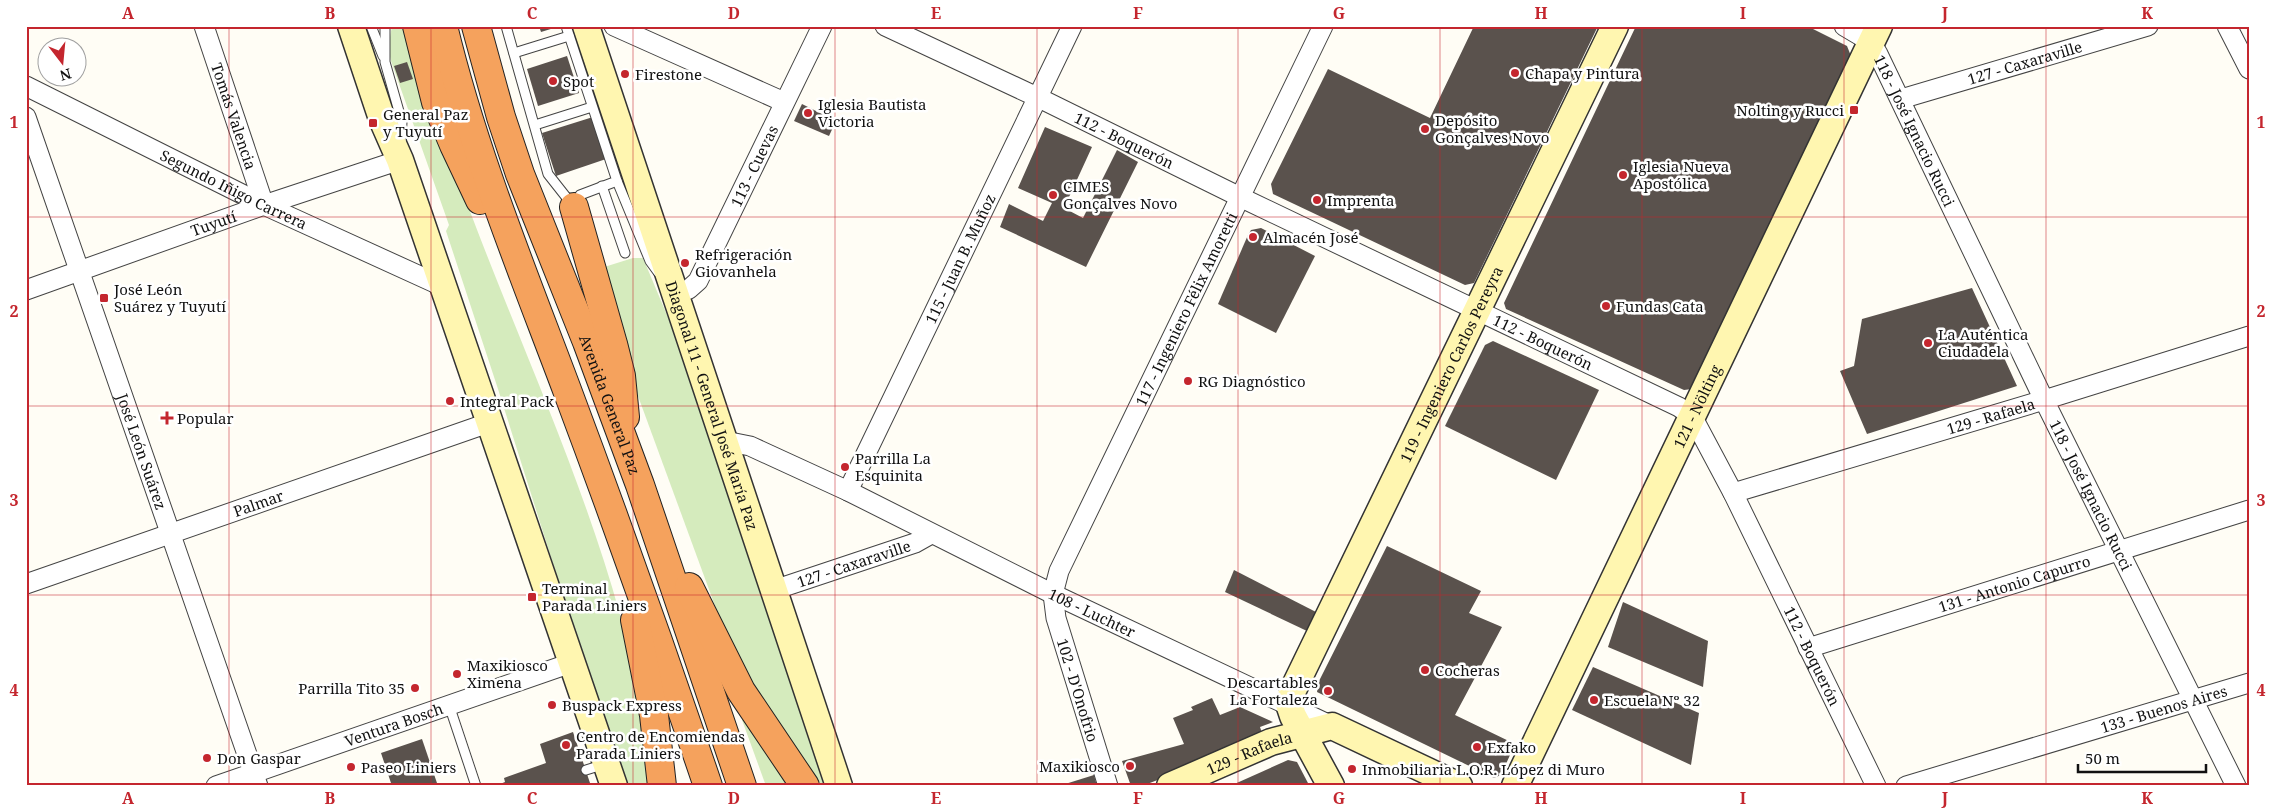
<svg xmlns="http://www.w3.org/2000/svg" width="2275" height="812" viewBox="0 0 2275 812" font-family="'Noto Serif',serif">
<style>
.green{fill:#d5ebbd}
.building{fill:#5a524d}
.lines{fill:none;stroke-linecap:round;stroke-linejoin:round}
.lane-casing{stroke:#444;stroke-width:11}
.street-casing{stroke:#444;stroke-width:21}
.secondary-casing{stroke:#333;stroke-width:29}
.highway-casing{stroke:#222;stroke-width:30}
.lane{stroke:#fff;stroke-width:9}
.street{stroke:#fff;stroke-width:19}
.secondary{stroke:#fff6b0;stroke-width:26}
.highway{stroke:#f5a25d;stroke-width:28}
.grid{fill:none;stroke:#c4262e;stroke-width:1;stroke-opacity:0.55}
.poi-dot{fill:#c4262e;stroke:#fff;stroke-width:2}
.labels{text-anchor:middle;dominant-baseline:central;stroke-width:5;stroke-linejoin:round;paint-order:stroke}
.street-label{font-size:15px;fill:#111;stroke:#fff}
.poi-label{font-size:15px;fill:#111;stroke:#fff;text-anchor:start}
.neatline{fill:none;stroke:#c4262e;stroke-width:2}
.grid-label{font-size:16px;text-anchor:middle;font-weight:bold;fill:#c4262e}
</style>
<rect width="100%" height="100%" fill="#fffdf5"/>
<g class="green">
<path d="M392,26H409C425,76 439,127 457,176C522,357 613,534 645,726C649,745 649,766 650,786H623L498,389L446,231L449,225L391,61L388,48Z"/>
<path d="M633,258H643L672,327L825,786H814L756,700L718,614L638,396L601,268Z"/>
<path d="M747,718L792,786H766L742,720Z"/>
</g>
<g class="building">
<path d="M539,26H554V28L541,32Z"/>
<path d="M1474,26H1598L1474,283L1465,285L1273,194L1271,184L1328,69L1430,118Z"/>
<path d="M1636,26H1807L1847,46L1851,56L1796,168L1692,389L1684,390L1506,309L1504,303Z"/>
<path d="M567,56L579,93L538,106L527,69Z"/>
<path d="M407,62L413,79L400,83L394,66Z"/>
<path d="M802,104L836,121L829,136L794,121Z"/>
<path d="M593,117L606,159L556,176L542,133Z"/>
<path d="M1045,127L1092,147L1064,208L1083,218L1117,150L1138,162L1086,267L1000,227L1009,204L1043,221L1052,203L1018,188Z"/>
<path d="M1261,228L1315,256L1276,333L1218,304L1248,235L1251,230Z"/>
<path d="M1972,288L2017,386L1867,434L1840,371L1854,366L1862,319Z"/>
<path d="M1493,341L1599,390L1556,480L1445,426L1485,345Z"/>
<path d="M1387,546L1481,591L1469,613L1502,627L1455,715L1515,744L1501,775L1494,778L1317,692L1319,681Z"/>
<path d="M1234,570L1316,612L1307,631L1225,592Z"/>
<path d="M1623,602L1708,641L1703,687L1608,647Z"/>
<path d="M1593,667L1699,713L1691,765L1572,710Z"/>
<path d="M1212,698L1220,715L1240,707L1273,722L1260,727L1264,739L1142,786H1131L1122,761L1184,744L1173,718L1193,710L1191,707Z"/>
<path d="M573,732L591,786H495L505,782L504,778L546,763L540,744Z"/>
<path d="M422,739L438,786H392L381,753Z"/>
<path d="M1288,760L1297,762L1309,785L1230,786Z"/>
<path d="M1094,775L1097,786H1062V785Z"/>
</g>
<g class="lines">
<g class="lane-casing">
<g id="lane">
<path d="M371,26L383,56"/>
<path d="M385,26V62L402,122L401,141"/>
<path d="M506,26L548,174L574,207L580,195L617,181L566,26"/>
<path d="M514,53L569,36"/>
<path d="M535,125L592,107"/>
<path d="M617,181L650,261L658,272"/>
<path d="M602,186L625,253"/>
<path d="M449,705L476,786"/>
<path d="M586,770L605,764"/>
</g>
</g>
<g class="street-casing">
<g id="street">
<path id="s1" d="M204,26L264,205"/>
<path d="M614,26L784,102"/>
<path id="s2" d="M885,26L1037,97L1242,198L1679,407L1692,416L1733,493L1876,786"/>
<path id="s3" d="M1844,26L1871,42L1878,54L2044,400L2236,786"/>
<path d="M2227,26L2249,69"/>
<path id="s4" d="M26,86L264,205L444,287"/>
<path id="s5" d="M1901,99L2148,26"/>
<path id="s6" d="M26,117L258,786"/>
<path id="s7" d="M26,290L264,205L400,160"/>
<path id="s8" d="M675,294L689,289L698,281L822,26"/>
<path id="s9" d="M725,441L750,446L848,491L1053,594L1332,726"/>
<path id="s10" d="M848,491L1072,26"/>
<path id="s11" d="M1733,493L2044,400L2249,336"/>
<path id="s12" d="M26,584L491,422"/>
<path id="s13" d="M774,590L915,543L931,534"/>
<path id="s14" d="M1808,648L2249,510"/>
<path id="s15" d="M216,786L571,663"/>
<path id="s16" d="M1108,786L1056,618L1053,594L1059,571L1323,26"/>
<path id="s17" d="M1906,786L2249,683"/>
</g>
</g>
<g class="secondary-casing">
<g id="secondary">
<path d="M351,26L382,119L400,160L614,786"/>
<path id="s18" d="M586,26L839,786"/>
<path id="s19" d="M1170,786L1271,742L1332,726L1459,786"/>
<path id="s20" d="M1331,786L1293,716L1289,704L1292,692L1615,26"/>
<path id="s21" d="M1515,786L1879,26"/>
</g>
</g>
<g class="highway-casing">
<g id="highway">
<path d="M417,26L436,102L454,145L480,200"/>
<path d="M443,26C473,151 522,270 567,390C616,521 663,653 708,786"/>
<path id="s22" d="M476,26L501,117L520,174L587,342L640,485L742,786"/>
<path d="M574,207L613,344L621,376L625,417"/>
<path d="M689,587L741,691L805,786"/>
<path d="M635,620L654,715L662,786"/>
</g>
</g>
<use href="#lane" class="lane"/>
<use href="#street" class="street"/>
<use href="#secondary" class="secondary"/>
<use href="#highway" class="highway"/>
</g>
<path class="grid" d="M229,26V786M431,26V786M633,26V786M835,26V786M1037,26V786M1238,26V786M1440,26V786M1642,26V786M1844,26V786M2046,26V786M26,217H2249M26,406H2249M26,595H2249"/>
<g class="poi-dot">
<circle cx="1515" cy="73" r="5"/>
<circle cx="625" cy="74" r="5"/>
<circle cx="553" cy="81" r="5"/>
<rect x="1849" y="105" width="10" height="10" rx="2.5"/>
<circle cx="808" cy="113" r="5"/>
<rect x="368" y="118" width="10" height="10" rx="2.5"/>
<circle cx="1425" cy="129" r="5"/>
<circle cx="1623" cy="175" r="5"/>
<circle cx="1053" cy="195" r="5"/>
<circle cx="1317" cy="200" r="5"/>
<circle cx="1253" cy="237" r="5"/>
<circle cx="685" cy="263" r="5"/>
<rect x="99" y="293" width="10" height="10" rx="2.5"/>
<circle cx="1606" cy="306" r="5"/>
<circle cx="1928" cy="343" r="5"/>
<circle cx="1188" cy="381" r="5"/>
<circle cx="450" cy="401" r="5"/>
<path d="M164.5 410.5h5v5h5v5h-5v5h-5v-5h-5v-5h5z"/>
<circle cx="845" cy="467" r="5"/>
<rect x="527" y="592" width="10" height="10" rx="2.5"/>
<circle cx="1425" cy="670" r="5"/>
<circle cx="457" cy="674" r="5"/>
<circle cx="415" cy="688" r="5"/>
<circle cx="1328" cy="691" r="5"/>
<circle cx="1594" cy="700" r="5"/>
<circle cx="552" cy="705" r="5"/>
<circle cx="566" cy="745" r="5"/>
<circle cx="1477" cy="747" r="5"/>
<circle cx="207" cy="758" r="5"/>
<circle cx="1130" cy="766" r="5"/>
<circle cx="351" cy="767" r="5"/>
<circle cx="1352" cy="769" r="5"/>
</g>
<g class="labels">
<g class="street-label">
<text stroke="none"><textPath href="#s5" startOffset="129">127 - Caxaraville</textPath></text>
<text stroke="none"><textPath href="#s1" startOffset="95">Tomás Valencia</textPath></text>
<text stroke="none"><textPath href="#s3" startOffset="130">118 - José Ignacio Rucci</textPath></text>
<text stroke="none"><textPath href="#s2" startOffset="265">112 - Boquerón</textPath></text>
<text stroke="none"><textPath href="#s8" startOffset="155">113 - Cuevas</textPath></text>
<text stroke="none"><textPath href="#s4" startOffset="232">Segundo Iñigo Carrera</textPath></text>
<text stroke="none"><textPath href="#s7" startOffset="199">Tuyutí</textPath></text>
<text stroke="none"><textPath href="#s10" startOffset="258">115 - Juan B. Muñoz</textPath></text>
<text stroke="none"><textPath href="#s16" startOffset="515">117 - Ingeniero Félix Amoretti</textPath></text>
<text stroke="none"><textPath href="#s2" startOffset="730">112 - Boquerón</textPath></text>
<text stroke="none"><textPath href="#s20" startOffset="469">119 - Ingeniero Carlos Pereyra</textPath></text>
<text stroke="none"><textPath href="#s22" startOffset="402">Avenida General Paz</textPath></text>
<text stroke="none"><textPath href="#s18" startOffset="400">Diagonal 11 - General José María Paz</textPath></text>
<text stroke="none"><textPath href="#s21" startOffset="421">121 - Nölting</textPath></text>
<text stroke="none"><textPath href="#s11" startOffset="269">129 - Rafaela</textPath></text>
<text stroke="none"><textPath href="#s6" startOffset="354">José León Suárez</textPath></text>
<text stroke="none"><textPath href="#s3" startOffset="535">118 - José Ignacio Rucci</textPath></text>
<text stroke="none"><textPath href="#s12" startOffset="246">Palmar</textPath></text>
<text stroke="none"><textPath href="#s13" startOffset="84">127 - Caxaraville</textPath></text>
<text stroke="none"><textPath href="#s14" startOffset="216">131 - Antonio Capurro</textPath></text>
<text stroke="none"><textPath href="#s9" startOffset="406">108 - Luchter</textPath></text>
<text stroke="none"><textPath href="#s2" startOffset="1165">112 - Boquerón</textPath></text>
<text transform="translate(1078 690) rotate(73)">102 - D'Onofrio</text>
<text stroke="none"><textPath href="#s17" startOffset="269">133 - Buenos Aires</textPath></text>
<text stroke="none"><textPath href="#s15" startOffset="188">Ventura Bosch</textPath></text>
<text stroke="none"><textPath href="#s19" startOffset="86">129 - Rafaela</textPath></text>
</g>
<g class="poi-label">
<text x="1525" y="73">Chapa y Pintura</text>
<text x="635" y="74">Firestone</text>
<text x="563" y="81">Spot</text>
<text x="818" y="104">Iglesia Bautista<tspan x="818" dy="17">Victoria</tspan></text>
<text x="1844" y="110" text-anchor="end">Nolting y Rucci</text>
<text x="383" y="114">General Paz<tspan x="383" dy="17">y Tuyutí</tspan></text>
<text x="1435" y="120">Depósito<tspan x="1435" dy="17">Gonçalves Novo</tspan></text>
<text x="1633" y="166">Iglesia Nueva<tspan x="1633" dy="17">Apostólica</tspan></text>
<text x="1063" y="186">CIMES<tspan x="1063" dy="17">Gonçalves Novo</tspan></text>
<text x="1327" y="200">Imprenta</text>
<text x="1263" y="237">Almacén José</text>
<text x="695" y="254">Refrigeración<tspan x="695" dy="17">Giovanhela</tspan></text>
<text x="114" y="289">José León<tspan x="114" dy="17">Suárez y Tuyutí</tspan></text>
<text x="1616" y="306">Fundas Cata</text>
<text x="1938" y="334">La Auténtica<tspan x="1938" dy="17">Ciudadela</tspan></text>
<text x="1198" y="381">RG Diagnóstico</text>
<text x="460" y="401">Integral Pack</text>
<text x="177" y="418">Popular</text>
<text x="855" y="458">Parrilla La<tspan x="855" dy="17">Esquinita</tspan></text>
<text x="542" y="588">Terminal<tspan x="542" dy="17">Parada Liniers</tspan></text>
<text x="467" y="665">Maxikiosco<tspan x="467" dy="17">Ximena</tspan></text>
<text x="1435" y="670">Cocheras</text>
<text x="1318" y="682" text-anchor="end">Descartables<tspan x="1318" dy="17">La Fortaleza</tspan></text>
<text x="405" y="688" text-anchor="end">Parrilla Tito 35</text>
<text x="1604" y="700">Escuela Nº 32</text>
<text x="562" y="705">Buspack Express</text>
<text x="576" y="736">Centro de Encomiendas<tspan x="576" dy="17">Parada Liniers</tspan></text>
<text x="1487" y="747">Exfako</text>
<text x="217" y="758">Don Gaspar</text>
<text x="1120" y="766" text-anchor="end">Maxikiosco</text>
<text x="361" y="767">Paseo Liniers</text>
<text x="1362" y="769">Inmobiliaria L.O.R. López di Muro</text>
</g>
</g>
<rect width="2275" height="812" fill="none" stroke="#ffffff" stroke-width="55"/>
<g transform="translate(62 62) rotate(164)"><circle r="24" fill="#ffffff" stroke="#a0a0a0"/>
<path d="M0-4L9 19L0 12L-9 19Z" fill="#c4262e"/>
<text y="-8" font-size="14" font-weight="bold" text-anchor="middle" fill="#111111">N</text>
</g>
<path d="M2078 764v8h128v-8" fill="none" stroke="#111111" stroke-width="2.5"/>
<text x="2085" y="764" font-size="15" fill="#111111" stroke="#ffffff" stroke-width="4" paint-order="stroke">50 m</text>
<rect x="28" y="28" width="2220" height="756" class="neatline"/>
<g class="grid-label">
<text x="128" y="19">A</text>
<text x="330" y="19">B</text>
<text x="532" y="19">C</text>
<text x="734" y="19">D</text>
<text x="936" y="19">E</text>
<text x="1138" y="19">F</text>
<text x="1339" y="19">G</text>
<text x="1541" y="19">H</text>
<text x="1743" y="19">I</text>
<text x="1945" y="19">J</text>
<text x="2147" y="19">K</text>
<text x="14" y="128">1</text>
<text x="2261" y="128">1</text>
<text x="14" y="317">2</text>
<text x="2261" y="317">2</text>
<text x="14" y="506">3</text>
<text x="2261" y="506">3</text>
<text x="14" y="696">4</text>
<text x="2261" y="696">4</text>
<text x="128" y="804">A</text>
<text x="330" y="804">B</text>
<text x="532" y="804">C</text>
<text x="734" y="804">D</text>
<text x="936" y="804">E</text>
<text x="1138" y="804">F</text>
<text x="1339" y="804">G</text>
<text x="1541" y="804">H</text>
<text x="1743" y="804">I</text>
<text x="1945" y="804">J</text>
<text x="2147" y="804">K</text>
</g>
</svg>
